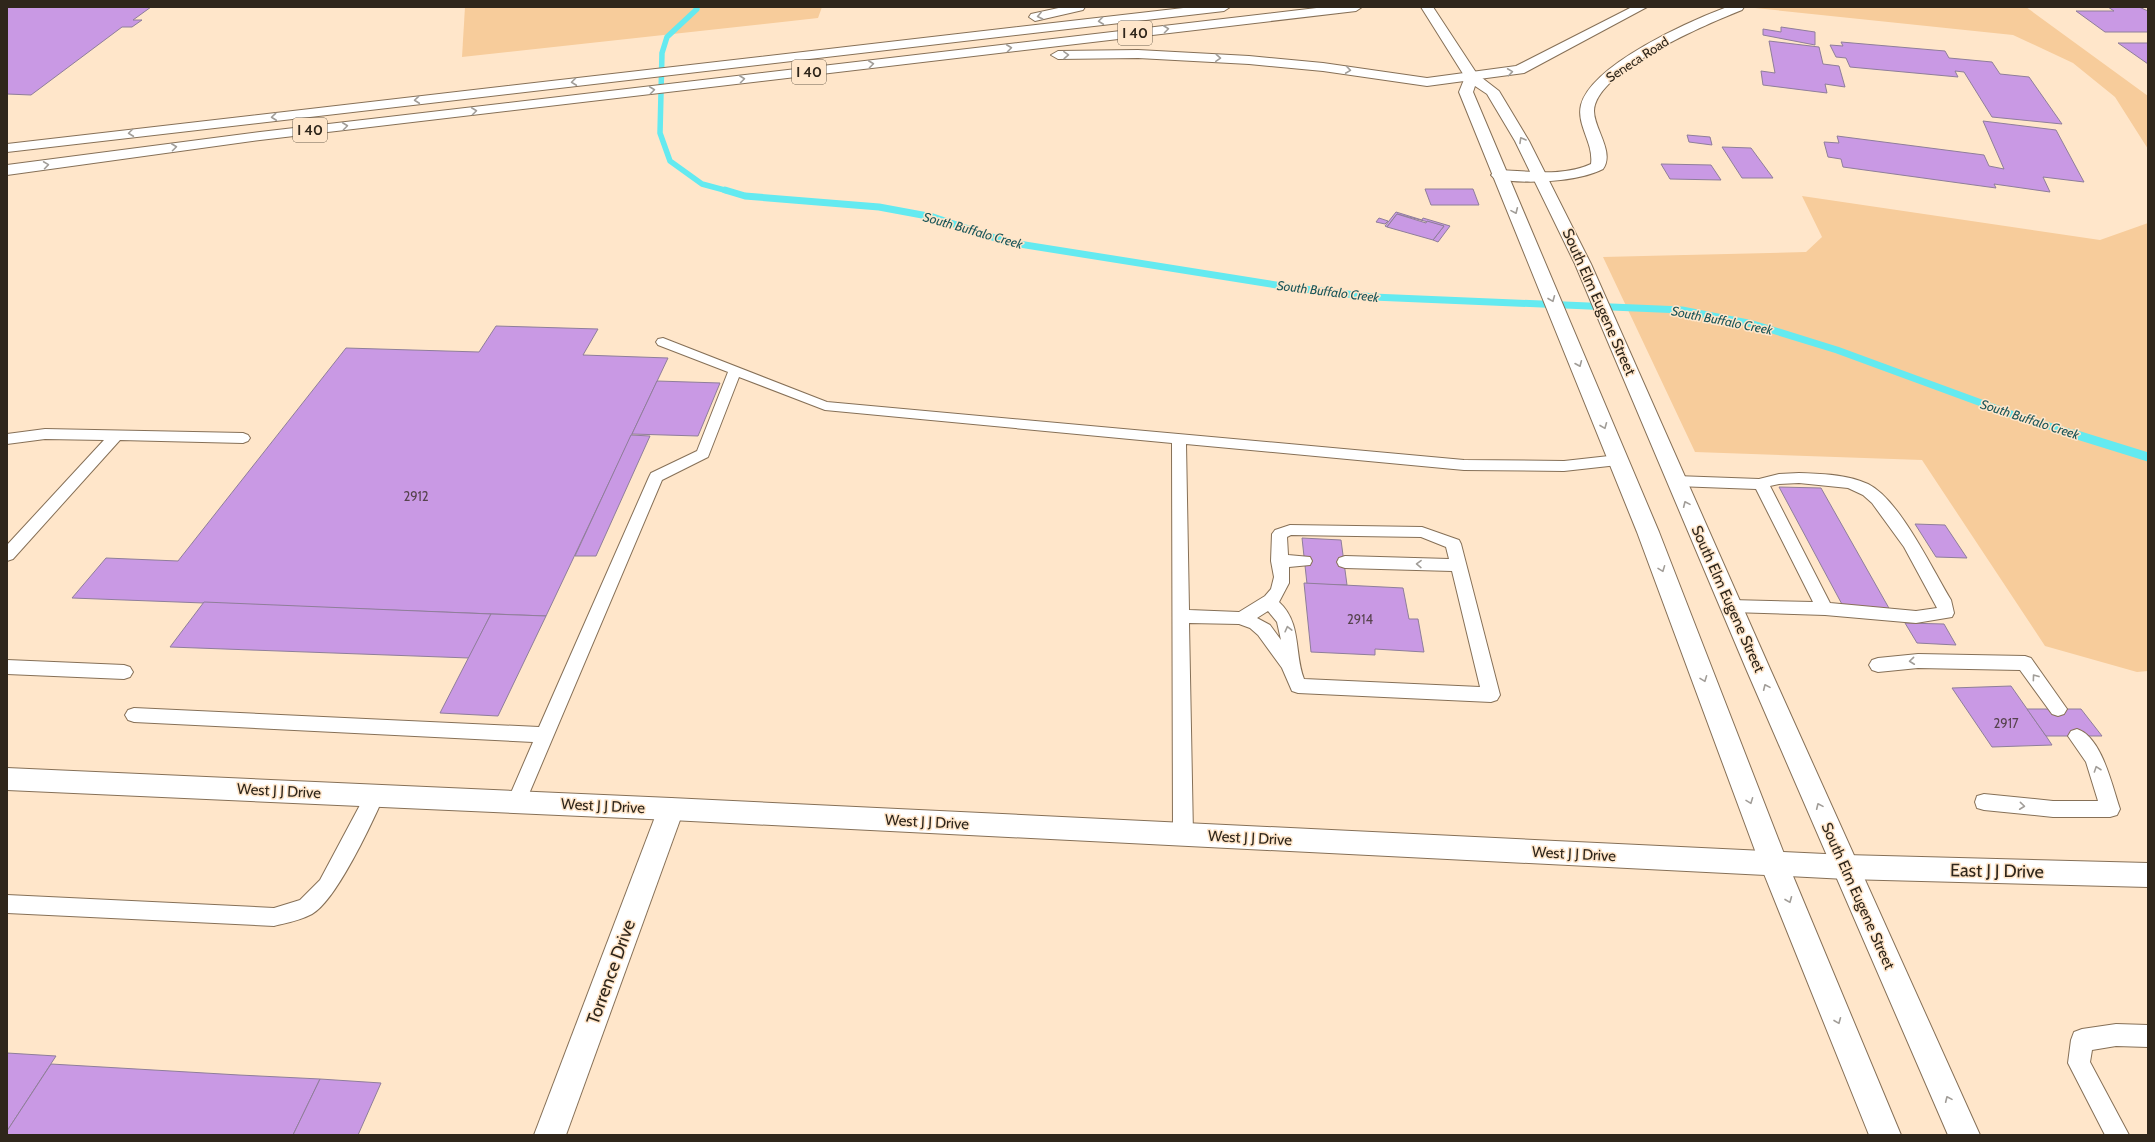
<svg xmlns="http://www.w3.org/2000/svg" width="2155" height="1142" viewBox="0 0 2155 1142" font-family="Cabin,sans-serif">
<style>
.green{fill:#f7cc9b}
.lines{fill:none;stroke-linecap:round;stroke-linejoin:round}
.stream-far2{stroke:#64eaf0;stroke-width:5.5}
.stream-far1{stroke:#64eaf0;stroke-width:7}
.stream{stroke:#64eaf0;stroke-width:9}
.building{fill:#c999e4;stroke:#8f7e9a}
.lane-casing{stroke:#867057;stroke-width:2}
.street-casing{stroke:#867057;stroke-width:2}
.secondary-casing{stroke:#867057;stroke-width:2}
.primary-casing{stroke:#867057;stroke-width:2}
.highway-casing{stroke:#867057;stroke-width:2}
.lane{fill:#fff;fill-rule:evenodd}
.street{fill:#fff;fill-rule:evenodd}
.secondary{fill:#fff;fill-rule:evenodd}
.primary{fill:#fff;fill-rule:evenodd}
.highway{fill:#fff;fill-rule:evenodd}
.oneway{stroke:#a19d98}
.labels{text-anchor:middle;dominant-baseline:central;stroke-width:3;stroke-linejoin:round;paint-order:stroke}
.far-street-label{font-size:13px;fill:#2f261b;stroke:#ffe6ca}
.far-water-label{font-size:13px;font-style:italic;fill:#1d575a;stroke:#ffe6ca}
.number-label{font-size:13px;fill:#56434d}
.shield{fill:#ffe6ca;stroke:#6d6050;stroke-width:1}
.shield-label{font-size:14px;font-weight:bold;fill:#2f261b}
.street-label{font-size:15px;fill:#2f261b;stroke:#ffe6ca}
.near-street-label{font-size:18px;fill:#2f261b;stroke:#ffe6ca}
</style>
<rect width="100%" height="100%" fill="#ffe6ca"/>
<g class="green">
<path d="M465,7H822L818,18L462,57Z"/>
<path d="M1759,7H2026L2148,96V149L2115,97L2073,63L2013,35L1755,8Z"/>
<path d="M1802,196L2100,240L2148,223V671L2137,672L2045,646L1922,460L1695,452L1603,257L1806,252L1822,237Z"/>
</g>
<g class="lines">
<path class="stream-far2" d="M696,7L697,9L667,37L662,53L660,133L670,161L702,184L728,191"/>
<path class="stream-far1" d="M725,190L745,196L879,207L933,217L1007,242L1295,288L1373,297L1682,310L1753,324L1837,350L2014,415L2078,435"/>
<path class="stream" d="M2074,434L2148,457"/>
</g>
<g class="building">
<path d="M7,7H151L133,20H142L132,27H122L31,95L7,94Z"/>
<path d="M2108,7H2139L2148,11V32H2105L2076,11H2114Z"/>
<path d="M1781,27L1815,32V45L1763,35V29L1781,32Z"/>
<path d="M1769,41L1819,47L1823,64L1839,66L1845,87L1825,84L1827,93L1763,85L1761,71L1775,73Z"/>
<path d="M1841,42L1945,51L1949,58L1992,62L2000,74L2029,77L2062,124L1992,117L1964,72L1955,71L1958,77L1850,67L1846,58L1836,57L1830,45L1843,46Z"/>
<path d="M2118,43H2148V64Z"/>
<path d="M1983,121L2056,130L2084,182L2043,177L2050,192L1994,184L1996,188L1843,167L1841,159L1828,157L1824,142L1839,143L1837,136L1984,155L1989,166L2004,169Z"/>
<path d="M1687,135L1710,137L1712,145L1689,142Z"/>
<path d="M1722,147L1751,148L1773,178H1742Z"/>
<path d="M1661,164L1711,165L1721,180L1670,179Z"/>
<path d="M1425,189H1473L1479,205H1431Z"/>
<path d="M1396,212L1422,220L1423,218L1450,226L1438,242L1433,240L1444,226L1397,214L1387,227L1385,226Z"/>
<path d="M1397,214L1426,223L1427,221L1444,226L1433,240L1387,227Z"/>
<path d="M1379,218L1388,221L1385,224L1376,222Z"/>
<path d="M496,326L598,329L583,355L668,358L546,616L72,598L106,558L178,561L346,348L479,352Z"/>
<path d="M657,381L720,383L698,436L632,434Z"/>
<path d="M631,435L650,436L596,556H575Z"/>
<path d="M1779,487L1821,488L1890,610L1844,608Z"/>
<path d="M1915,524L1945,525L1967,558L1936,557Z"/>
<path d="M1302,538L1341,540L1347,585L1307,584Z"/>
<path d="M1304,583L1403,588L1409,619H1418L1424,652L1375,649V655L1311,652Z"/>
<path d="M204,602L491,614L469,658L170,647Z"/>
<path d="M491,614L546,616L498,716L440,713Z"/>
<path d="M1905,623L1944,624L1956,645L1917,643Z"/>
<path d="M2011,686L2046,736L2052,745L1992,747L1952,688Z"/>
<path d="M2027,709H2081L2102,736H2046Z"/>
<path d="M7,1053L56,1056L7,1131Z"/>
<path d="M51,1064L239,1075L320,1079L293,1135H7V1131Z"/>
<path d="M320,1079L381,1083L358,1135H293Z"/>
</g>
<g class="lines">
<g class="lane-casing">
<g id="lane">
<path d="M663,338L827,402L1464,460L1564,461L1618,455L1623,457L1625,460L1623,463L1618,465L1564,471L1464,470L1186,444L1189,610L1239,612L1265,596L1271,589L1274,577L1271,561L1272,534L1275,530L1290,525L1422,527L1459,540L1461,544L1500,695L1497,700L1491,702L1298,693L1292,691L1282,668L1258,635L1250,628L1239,624L1189,623L1193,835L1190,841L1183,844L1176,841L1173,835L1172,443L825,410L739,377L708,457L662,480L523,808L516,810L509,808L507,802L533,742L134,722L128,720L125,715L128,710L134,708L539,727L649,477L651,473L697,451L728,372L658,345L656,342L658,339ZM1291,535L1421,537L1446,547L1449,559L1345,556L1339,558L1337,562L1339,566L1345,568L1452,571L1480,687L1304,679C1294,653 1302,623 1279,602L1289,583V567L1310,565L1312,561L1310,557L1288,555L1287,537ZM1268,611L1277,622L1281,640L1270,625L1257,618Z"/>
<path d="M45,429L243,433L248,435L250,438L248,441L243,443L120,440L13,559L7,561V545L104,440L45,439L7,444V434Z"/>
<path d="M1799,473C1822,474 1846,474 1868,484C1900,500 1932,569 1951,600L1954,613L1952,617L1916,623L1825,615L1731,612L1725,610L1723,606L1725,602L1731,600L1813,602L1756,489L1676,486L1671,485L1669,481L1671,477L1676,476L1759,479L1779,474ZM1799,483L1848,488L1863,495L1872,503L1904,547L1937,608L1916,611L1830,603L1770,486L1779,484Z"/>
<path d="M1918,654L2025,656L2031,658L2067,709L2064,714L2058,716L2052,714L2020,670L1918,668L1878,672L1872,670L1869,665L1872,660L1878,658Z"/>
<path d="M7,660L124,665L130,667L133,672L130,677L124,679L7,674Z"/>
<path d="M2077,729C2102,737 2112,786 2120,809L2117,815L2110,817H2053L1984,810L1977,808L1975,802L1977,796L1984,794L2053,801H2098L2086,762L2068,736L2071,731Z"/>
<path d="M375,788L382,790L384,796C372,823 336,901 312,914C301,920 286,923 274,926L7,913V895L274,908L300,900L320,880L368,790Z"/>
<path d="M2116,1024L2148,1025V1047L2116,1046L2092,1050L2090,1062L2129,1135H2105L2068,1063L2071,1040L2074,1032L2082,1029Z"/>
</g>
</g>
<g class="street-casing">
<g id="street">
<path d="M1727,7H1744L1742,10C1709,23 1595,71 1594,111C1594,129 1615,152 1603,169C1578,182 1521,185 1494,178L1491,175L1494,172L1499,170C1529,171 1563,177 1591,164C1594,143 1576,125 1581,105C1592,64 1690,21 1727,7Z"/>
<path d="M671,798L680,801L684,809L566,1135H534L658,809L662,801Z"/>
<path d="M1846,855L2148,863V887L1846,879L1836,876L1832,867L1836,858Z"/>
</g>
</g>
<g class="secondary-casing">
<path id="secondary" d="M7,768L671,798L1846,855L1856,858L1860,867L1856,876L1846,879L671,820L7,790Z"/>
</g>
<g class="primary-casing">
<path id="primary" d="M1421,7H1433L1477,74L1499,91L1529,141L1591,264L1771,671L1980,1135H1948L1747,671L1575,264L1515,141L1487,94L1475,86L1473,92L1659,532L1788,864L1901,1135H1869L1760,864L1637,532L1459,92L1465,77Z"/>
</g>
<g class="highway-casing">
<g id="highway">
<path d="M1063,7H1085L1083,10L1035,21L1029,17L1031,14Z"/>
<path d="M1192,7H1230L1224,11L7,152V144Z"/>
<path d="M1325,7H1362L1356,11L260,140L7,175V165L260,132Z"/>
<path d="M1632,7H1647L1524,73L1427,86L1323,71L1249,64L1138,58L1058,59L1051,55L1058,51L1138,50L1249,56L1323,63L1427,78L1516,66Z"/>
</g>
</g>
<use href="#lane" class="lane"/>
<use href="#street" class="street"/>
<use href="#secondary" class="secondary"/>
<use href="#primary" class="primary"/>
<use href="#highway" class="highway"/>
</g>
<defs><path id="oneway-chevron" d="M-2-3.5L2.5 0L-2 3.5" fill="none" stroke-width="1.6" stroke-linecap="round" stroke-linejoin="round"/></defs>
<g class="oneway">
<use href="#oneway-chevron" transform="translate(1040 16) rotate(167)"/>
<use href="#oneway-chevron" transform="translate(1101 21) rotate(173)"/>
<use href="#oneway-chevron" transform="translate(1166 29) rotate(-7)"/>
<use href="#oneway-chevron" transform="translate(1009 48) rotate(-7)"/>
<use href="#oneway-chevron" transform="translate(1066 55) rotate(-2)"/>
<use href="#oneway-chevron" transform="translate(1218 58) rotate(4)"/>
<use href="#oneway-chevron" transform="translate(871 64) rotate(-7)"/>
<use href="#oneway-chevron" transform="translate(1348 70) rotate(8)"/>
<use href="#oneway-chevron" transform="translate(1510 72) rotate(-8)"/>
<use href="#oneway-chevron" transform="translate(742 79) rotate(-7)"/>
<use href="#oneway-chevron" transform="translate(574 82) rotate(173)"/>
<use href="#oneway-chevron" transform="translate(652 90) rotate(-7)"/>
<use href="#oneway-chevron" transform="translate(417 100) rotate(174)"/>
<use href="#oneway-chevron" transform="translate(474 111) rotate(-7)"/>
<use href="#oneway-chevron" transform="translate(274 117) rotate(174)"/>
<use href="#oneway-chevron" transform="translate(345 126) rotate(-7)"/>
<use href="#oneway-chevron" transform="translate(131 133) rotate(173)"/>
<use href="#oneway-chevron" transform="translate(1522 140) rotate(-120)"/>
<use href="#oneway-chevron" transform="translate(174 147) rotate(-7)"/>
<use href="#oneway-chevron" transform="translate(46 165) rotate(-8)"/>
<use href="#oneway-chevron" transform="translate(1515 211) rotate(66)"/>
<use href="#oneway-chevron" transform="translate(1552 299) rotate(68)"/>
<use href="#oneway-chevron" transform="translate(1579 364) rotate(67)"/>
<use href="#oneway-chevron" transform="translate(1604 426) rotate(68)"/>
<use href="#oneway-chevron" transform="translate(1686 504) rotate(-114)"/>
<use href="#oneway-chevron" transform="translate(1419 564) rotate(-179)"/>
<use href="#oneway-chevron" transform="translate(1662 569) rotate(69)"/>
<use href="#oneway-chevron" transform="translate(1288 629) rotate(-104)"/>
<use href="#oneway-chevron" transform="translate(1912 661) rotate(174)"/>
<use href="#oneway-chevron" transform="translate(2035 677) rotate(-126)"/>
<use href="#oneway-chevron" transform="translate(1704 679) rotate(69)"/>
<use href="#oneway-chevron" transform="translate(1766 687) rotate(-114)"/>
<use href="#oneway-chevron" transform="translate(2097 769) rotate(-109)"/>
<use href="#oneway-chevron" transform="translate(1750 801) rotate(69)"/>
<use href="#oneway-chevron" transform="translate(1819 806) rotate(-114)"/>
<use href="#oneway-chevron" transform="translate(2022 806) rotate(6)"/>
<use href="#oneway-chevron" transform="translate(1789 900) rotate(68)"/>
<use href="#oneway-chevron" transform="translate(1838 1021) rotate(68)"/>
<use href="#oneway-chevron" transform="translate(1948 1099) rotate(-114)"/>
</g>
<g class="labels">
<g class="far-street-label">
<text transform="translate(1637 59) rotate(-33)">Seneca Road</text>
</g>
<g class="far-water-label">
<text transform="translate(973 230) rotate(16)">South Buffalo Creek</text>
<text transform="translate(1328 291) rotate(7)">South Buffalo Creek</text>
<text transform="translate(1722 320) rotate(11)">South Buffalo Creek</text>
<text transform="translate(2030 419) rotate(18)">South Buffalo Creek</text>
</g>
<g class="number-label">
<text x="416" y="496">2912</text>
<text x="1360" y="619">2914</text>
<text x="2006" y="723">2917</text>
</g>
<g class="shield">
<rect x="1118" y="21" width="34" height="24" rx="3"/>
<rect x="792" y="60" width="34" height="24" rx="3"/>
<rect x="293" y="118" width="34" height="24" rx="3"/>
</g>
<g class="shield-label">
<text x="1135" y="33">I 40</text>
<text x="809" y="72">I 40</text>
<text x="310" y="130">I 40</text>
</g>
<g class="street-label">
<text transform="translate(1599 302) rotate(66)">South Elm Eugene Street</text>
<text transform="translate(1728 599) rotate(66)">South Elm Eugene Street</text>
<text transform="translate(279 791) rotate(3)">West J J Drive</text>
<text transform="translate(603 806) rotate(3)">West J J Drive</text>
<text transform="translate(927 822) rotate(3)">West J J Drive</text>
<text transform="translate(1250 838) rotate(3)">West J J Drive</text>
<text transform="translate(1574 854) rotate(3)">West J J Drive</text>
<text transform="translate(1858 896) rotate(66)">South Elm Eugene Street</text>
</g>
<g class="near-street-label">
<text transform="translate(1997 871) rotate(1)">East J J Drive</text>
<text transform="translate(611 972) rotate(-70)">Torrence Drive</text>
</g>
</g>
<rect width="2155" height="1142" fill="none" stroke="#2f261b" stroke-width="16"/>
</svg>
